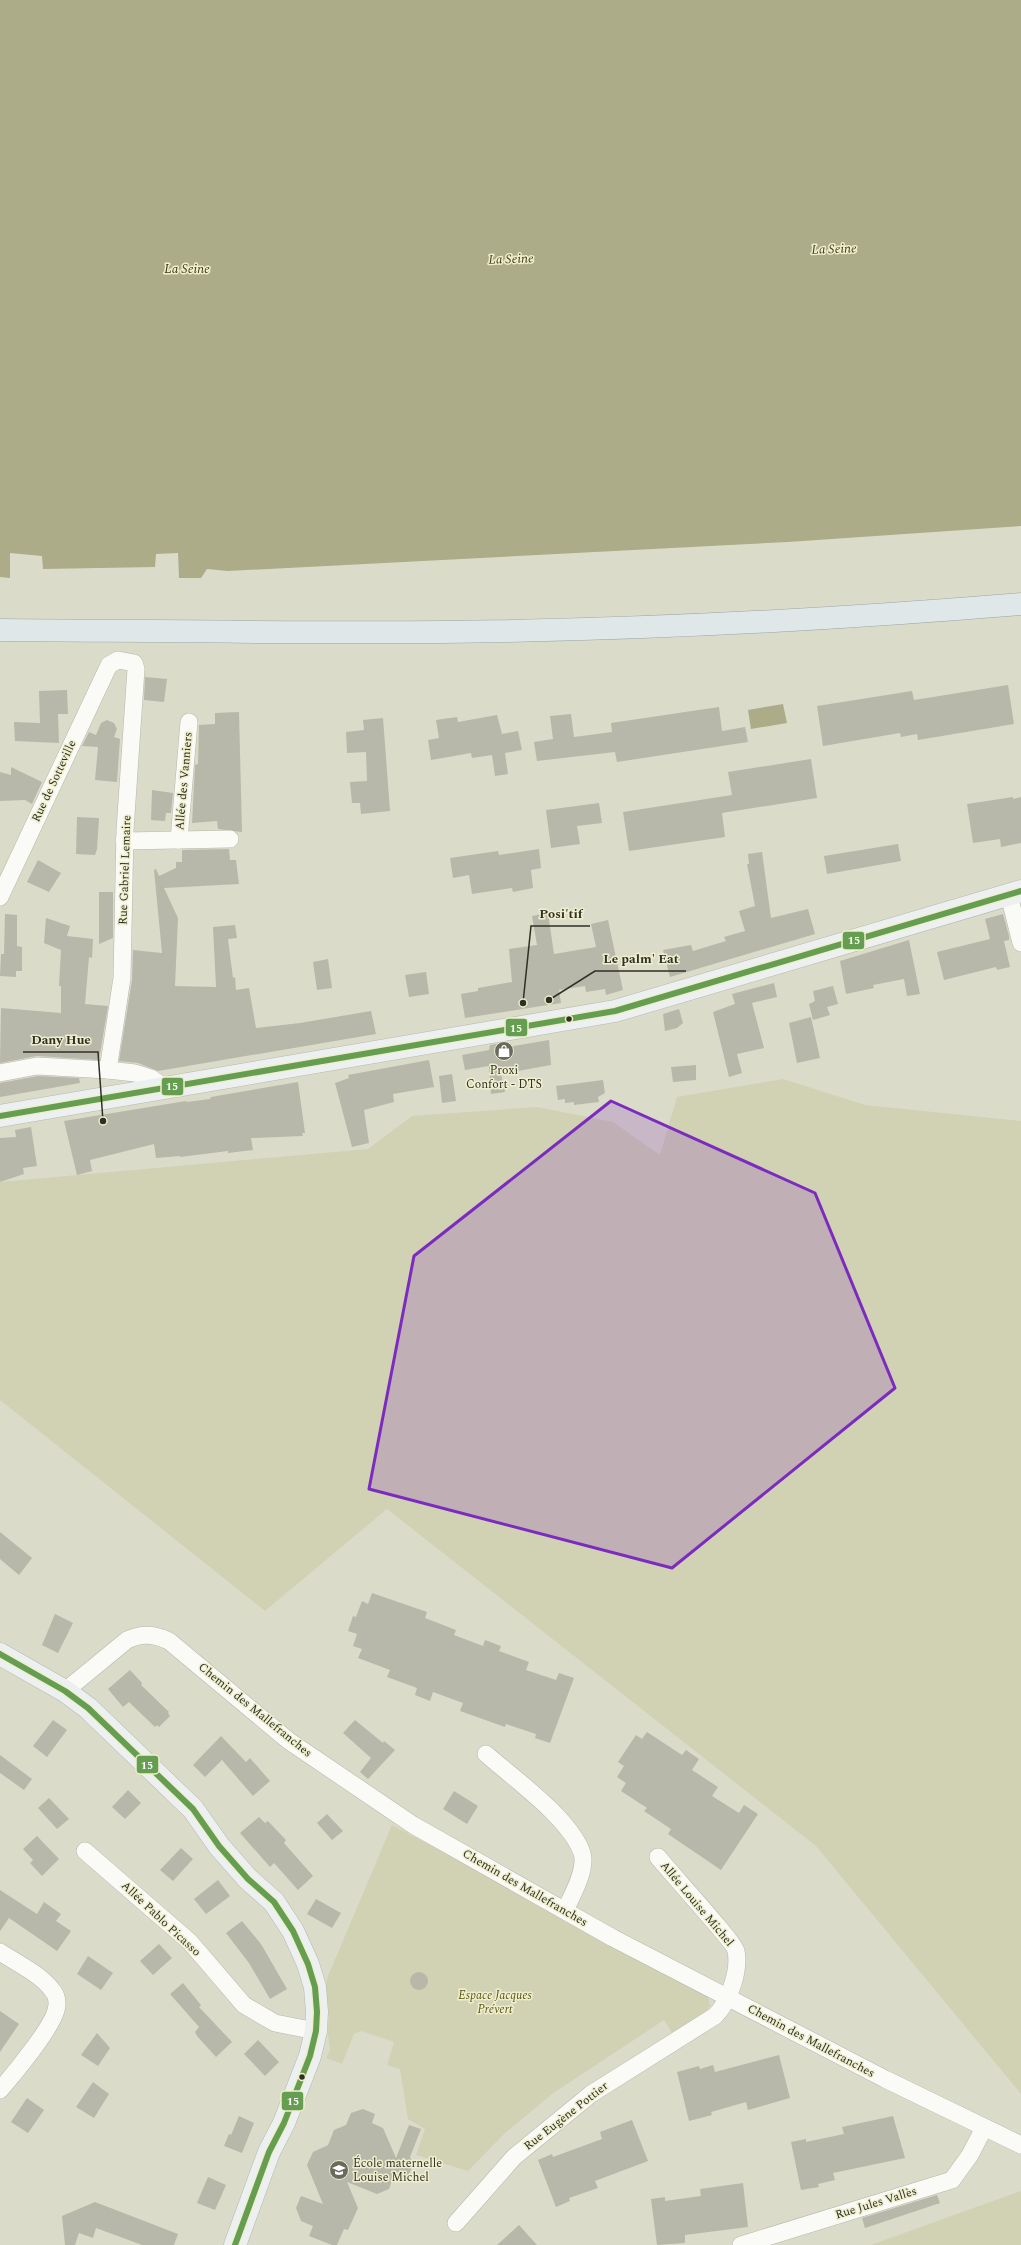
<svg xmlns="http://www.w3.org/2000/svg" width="1021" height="2245" viewBox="0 0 1021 2245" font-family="Spectral,serif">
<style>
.green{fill:#d1d1b3}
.water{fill:#acac89}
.building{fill:#b8b8aa}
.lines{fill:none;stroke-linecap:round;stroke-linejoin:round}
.street-casing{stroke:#b8b8aa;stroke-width:18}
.secondary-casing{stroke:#b8b8aa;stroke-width:23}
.primary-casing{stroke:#9aa5a5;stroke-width:23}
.street{stroke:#fafaf7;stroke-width:17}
.secondary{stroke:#edf0f0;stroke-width:22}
.primary{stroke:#e0e7e9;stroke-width:22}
.bus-1-casing{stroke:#efefd0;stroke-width:9}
.bus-1{stroke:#659e51;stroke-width:6}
.marked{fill:#7b2cbf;fill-opacity:0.2;stroke:#7b2cbf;stroke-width:3;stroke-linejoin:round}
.bus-dot{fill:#2f2f23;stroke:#efefd0;stroke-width:1.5}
.labels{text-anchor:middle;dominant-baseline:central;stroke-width:3;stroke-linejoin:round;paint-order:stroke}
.street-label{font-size:12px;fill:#2f2f23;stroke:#efefd0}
.poi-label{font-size:12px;fill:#2f2f23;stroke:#efefd0}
.park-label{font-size:12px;font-style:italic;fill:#5a5710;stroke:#efefd0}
.water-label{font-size:13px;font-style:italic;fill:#3d3b04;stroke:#efefd0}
.leader{fill:none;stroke:#2f2f23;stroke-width:1.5}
.callout-dot{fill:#2f2f23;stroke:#efefd0;stroke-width:1.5}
.callout-label{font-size:13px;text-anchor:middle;font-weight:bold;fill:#2f2f23;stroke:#efefd0;stroke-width:3;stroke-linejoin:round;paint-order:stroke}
.line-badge{stroke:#efefd0;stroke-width:1.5}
.badge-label{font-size:11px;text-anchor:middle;font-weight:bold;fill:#fff}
</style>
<rect width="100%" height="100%" fill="#dbdbca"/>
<g class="green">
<path d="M783,1079L865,1105L1021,1121V2094L816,1846L387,1509L265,1611L0,1400V1182L368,1149L412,1116L537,1107L613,1122L660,1155L677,1097Z"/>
<path d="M392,1825L702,1989L708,1997L710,2006L703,2015L673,2034L664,2020L552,2094L504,2134L468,2171L416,2155L425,2129L408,2119L400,2069L387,2065L394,2042L361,2031L354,2034L342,2064L326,2058L330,2050L328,2033L329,2015L325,1989L328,1976Z"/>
<path d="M1021,2191V2245H871Z"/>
</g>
<g class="water">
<path d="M0,0H1021V526L788,542L228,571L207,569L201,578H179L178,553L156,554L155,567L43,569L42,556L10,553V578L0,577Z"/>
<path d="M783,704L787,723L751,729L748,710Z"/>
</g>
<g class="building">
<path d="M145,677L167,679L164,702L144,700Z"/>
<path d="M1008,685L1014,724L918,740L917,734L901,737L900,733L823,746L817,706L912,691L914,700Z"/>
<path d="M67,690L68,714H58L59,743L15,741L14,722L40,723L39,691Z"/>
<path d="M719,707L722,731L745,727L748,742L617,762L615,752L537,761L534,742L553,739L550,716L571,714L574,737L612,732L611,723Z"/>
<path d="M239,712L242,832L218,829L217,821L192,823L195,765L198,764L199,725L215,724V713Z"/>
<path d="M497,715L502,734L518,731L522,750L505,753L508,774L495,776L492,755L472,758L471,753L431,760L428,740L439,738L436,720L457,717L458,722Z"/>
<path d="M383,718L390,811L361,814L360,803H352L350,782L367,781L366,752L347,753L346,732L364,730L363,720Z"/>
<path d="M107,720L114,723L117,729L114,737L120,739L117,782L95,780L98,747L82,746L89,732L96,735L101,723Z"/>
<path d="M811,759L817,798L722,813L725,837L629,851L623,812L732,795L728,772Z"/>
<path d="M11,767L42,782L32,804L25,800L0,801V772L11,775Z"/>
<path d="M152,790L173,793L171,813H166L165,821L151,820Z"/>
<path d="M1013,797V799L1021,797V843L1001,847L1000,839L973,843L967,804Z"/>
<path d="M599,803L602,823L577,826L580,844L551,848L546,810Z"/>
<path d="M77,817L99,818L97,849L95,855L76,854Z"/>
<path d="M898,844L901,861L827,874L824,856Z"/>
<path d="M229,849L230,860H236L239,884L164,888L178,918L175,986L216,987L213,927L235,925L237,938L228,939L233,978L235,977L236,990L249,988L256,1028L300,1023L371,1011L376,1034L158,1071L138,1063L119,1061L132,980L133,950L162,953L154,870L156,869L159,876L176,868V862H182V850Z"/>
<path d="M539,849L541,868L531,870L533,888L513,892L512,888L472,894L469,875L453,878L450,858L498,851L499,855Z"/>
<path d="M762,852L771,918L808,909L815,934L670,977L663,950L691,945L693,951L726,941L724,937L745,931L739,911L755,906L747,864H749L748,854Z"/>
<path d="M38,860L61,873L49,892L27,882Z"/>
<path d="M99,892H113V938L99,944Z"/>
<path d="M548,913L554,954L596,947L591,924L608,920L623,990L606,995L605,989L586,992L585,986L559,990L561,1003L465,1018L461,994L478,991V988L512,982L509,949L537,945L532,916Z"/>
<path d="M5,914L17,915V946L22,947V971H16V977L0,976L1,954H4Z"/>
<path d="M1003,914L1009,936V940L1004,941L1010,967L997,970L996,967L944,980L937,952L990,939L985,919Z"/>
<path d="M46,918L70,926L67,936L93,939L92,958L89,957L85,1004L108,1006L99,1060L37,1056L0,1063L1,1008L61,1013V986H59L61,950L44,943Z"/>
<path d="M909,940L920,994L907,996L904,979L873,985L874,988L846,994L840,961Z"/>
<path d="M328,959L332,988L317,990L313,962Z"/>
<path d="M426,972L429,994L409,997L405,975Z"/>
<path d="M774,983L777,997L752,1003L764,1048L737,1054L742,1073L729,1077L713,1012L735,1004L732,994Z"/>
<path d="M833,986L838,1004L827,1007L830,1015L813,1020L809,1004L815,1001L813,991Z"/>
<path d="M679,1009L683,1023L677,1028L665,1031L663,1014Z"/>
<path d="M811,1017L820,1058L797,1063L789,1023Z"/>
<path d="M549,1040L551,1065L501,1074L505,1092L491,1094L489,1066L465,1070L462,1055L489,1050L490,1045L496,1044V1049Z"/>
<path d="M429,1060L434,1087L393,1094L394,1102L364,1110L369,1143L352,1147L335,1083L349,1078L348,1075Z"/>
<path d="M696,1065V1080L673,1082L671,1067Z"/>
<path d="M452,1074L456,1101L442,1103L439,1076Z"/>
<path d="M38,1076L79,1078L80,1083L0,1097V1083Z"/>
<path d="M603,1080L605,1093L598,1097L599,1102L574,1105V1102L565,1103V1099L558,1100L556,1086Z"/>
<path d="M298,1082L305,1133H302L303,1136L251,1138L253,1150L228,1153V1151L180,1157V1156L156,1158L154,1144L90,1160L92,1171L77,1175L64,1121L186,1101L187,1102L210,1099L211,1097Z"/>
<path d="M31,1127L37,1166L23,1168L24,1174L0,1182V1138L16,1137L15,1130Z"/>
<path d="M0,1532L32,1558L19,1575L0,1559Z"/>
<path d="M372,1593L427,1612L425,1618L456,1630L454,1635L483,1646L485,1640L501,1646L499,1651L529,1662L526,1670L556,1680L559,1673L574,1678L550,1743L535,1738L536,1734L506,1724L505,1727L460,1711L463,1703L433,1692L430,1701L415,1695L417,1688L387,1677L390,1670L358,1658L362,1649L353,1646L357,1634L348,1631L353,1616L356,1617L362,1601L368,1604Z"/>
<path d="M55,1614L73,1623L58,1653L42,1645Z"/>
<path d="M130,1670L142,1683L141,1685L169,1712L168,1713L170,1716L159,1727L157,1725L155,1727L129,1702L123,1707L108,1689Z"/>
<path d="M53,1720L67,1730L47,1757L33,1746Z"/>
<path d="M355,1720L383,1743L384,1741L395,1750L368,1779L360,1772L371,1758L343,1733Z"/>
<path d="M647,1732L682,1755L686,1750L699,1759L692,1770L718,1787L712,1796L739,1813L744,1805L758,1814L721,1870L668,1834L671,1829L644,1811L647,1808L621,1791L626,1783L617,1777L624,1766L618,1762L636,1735L642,1739Z"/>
<path d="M221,1736L246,1762L250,1758L270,1781L253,1796L222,1760L205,1777L193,1765Z"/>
<path d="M0,1755L32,1779L24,1790L0,1773Z"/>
<path d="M128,1790L141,1803L125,1819L112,1807Z"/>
<path d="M454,1791L478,1806L467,1824L443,1809Z"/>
<path d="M49,1798L69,1819L57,1829L38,1808Z"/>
<path d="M327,1814L343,1831L332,1840L317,1823Z"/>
<path d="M259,1817L265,1823L268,1821L286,1840L284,1843L313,1876L298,1890L274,1863L270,1867L240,1833Z"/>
<path d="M37,1836L59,1859L42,1876L30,1863L33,1860L23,1849Z"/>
<path d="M181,1848L193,1859L173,1881L160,1870Z"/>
<path d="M218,1880L230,1896L206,1914L194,1899Z"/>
<path d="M0,1890L37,1914L44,1902L61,1914L56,1921L71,1931L57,1951L9,1918L0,1931Z"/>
<path d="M316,1899L341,1913L332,1928L307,1914Z"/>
<path d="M242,1921L261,1944L287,1989L270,1999L249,1963L226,1933Z"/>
<path d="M159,1944L172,1958L153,1975L140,1961Z"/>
<path d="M88,1956L113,1973L101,1990L77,1974Z"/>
<circle cx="419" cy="1981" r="9"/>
<path d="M183,1983L201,2005L199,2007L232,2042L216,2057L197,2036L195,2032L199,2027L170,1994Z"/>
<path d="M0,2011L19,2024L0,2052Z"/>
<path d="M97,2033L110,2048L98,2066L81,2055Z"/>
<path d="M258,2040L279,2062L265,2076L244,2054Z"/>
<path d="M779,2055L790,2098L748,2110L746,2102L711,2112L712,2115L689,2121L677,2072L699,2066L700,2069L713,2065L715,2072Z"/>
<path d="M93,2082L109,2094L94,2118L76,2107Z"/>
<path d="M27,2098L44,2110L28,2133L11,2122Z"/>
<path d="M363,2109L375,2114L372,2123L383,2128L396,2158L409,2125L421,2129L410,2157L413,2164L408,2177L395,2171L389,2189L377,2194L347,2182L358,2208L348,2230L344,2229L337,2245H332L309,2236L313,2226L301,2221L296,2208L301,2196L323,2204L307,2165L313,2152L328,2145L334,2130L346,2125L351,2113Z"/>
<path d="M239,2116L254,2123L242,2153L224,2146L229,2134L231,2135Z"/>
<path d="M893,2116L905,2158L833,2173L835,2180L818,2184L819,2187L801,2190L791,2142L806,2139V2142L844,2134L842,2127Z"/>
<path d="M632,2120L648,2161L595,2181L598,2188L569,2198L570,2201L556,2207L538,2160L552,2154L553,2157L602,2139L600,2132Z"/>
<path d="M208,2177L226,2185L215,2210L197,2203Z"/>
<path d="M743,2183L748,2227L685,2235V2243L657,2245L651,2199L665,2197V2201L701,2196L700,2189Z"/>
<path d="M937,2195L940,2203L865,2228L862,2218Z"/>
<path d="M95,2202L178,2234L174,2245H142L96,2228L93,2238L79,2233L75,2245H65L62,2216Z"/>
<path d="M519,2225L537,2245H497Z"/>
</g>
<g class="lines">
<g class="street-casing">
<g id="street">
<path d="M179,840L189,722"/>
<path d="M124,841L230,839"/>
<path d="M1009,895L1021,943"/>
<path d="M0,897L109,665L118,660L134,663L136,669L125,830L122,978L108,1070"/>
<path d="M0,1073L37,1066L108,1070L135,1073L151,1078L165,1088"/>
<path d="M65,1691L127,1640C142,1633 154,1634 169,1641L289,1741L413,1825L613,1938L885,2079L1021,2145"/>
<path d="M486,1754C513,1778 570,1818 582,1853C587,1869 572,1896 565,1910"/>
<path d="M85,1851L190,1942L244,2005L275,2023L316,2031"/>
<path d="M0,1952C15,1962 42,1975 52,1990C57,1995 58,2003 56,2010C52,2028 13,2075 0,2090"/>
<path d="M456,2223L514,2157L591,2094L715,2016C729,2002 740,1971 736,1951C735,1943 668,1870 658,1857"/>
<path d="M741,2245L952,2180L970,2155L984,2128"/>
</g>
</g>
<g class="secondary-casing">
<g id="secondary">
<path d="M0,1116L615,1011L1021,891"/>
<path d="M0,1654L65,1691L88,1708L193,1809L219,1846L248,1879L274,1902L293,1931L308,1964L315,1987L317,2012L316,2031L310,2056L284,2123L269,2152L235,2245"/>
</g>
</g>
<g class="primary-casing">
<path id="primary" d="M0,630C147,631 294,633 442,632C635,630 828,620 1021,604"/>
</g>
<use href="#street" class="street"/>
<use href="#secondary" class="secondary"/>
<use href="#primary" class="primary"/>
<g class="bus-1-casing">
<g id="bus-1">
<path d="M0,1116L615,1011L1021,891"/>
<path d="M0,1654L65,1691L88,1708L193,1809L219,1846L248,1879L274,1902L293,1931L308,1964L315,1987L317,2012L316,2031L310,2056L284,2123L269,2152L235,2245"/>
</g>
</g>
<use href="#bus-1" class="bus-1"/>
</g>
<path class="marked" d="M611,1101L815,1193L895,1388L672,1568L369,1489L414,1256Z"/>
<defs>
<g id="shop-disc" transform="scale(1)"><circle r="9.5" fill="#6b6b5d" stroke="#efefd0"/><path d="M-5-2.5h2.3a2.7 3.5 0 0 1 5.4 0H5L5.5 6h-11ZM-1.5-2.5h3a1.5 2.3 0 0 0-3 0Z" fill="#fff"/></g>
<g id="school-disc" transform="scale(1)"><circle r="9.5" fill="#6b6b5d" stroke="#efefd0"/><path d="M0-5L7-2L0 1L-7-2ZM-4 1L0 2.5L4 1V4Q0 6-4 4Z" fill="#fff"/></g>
</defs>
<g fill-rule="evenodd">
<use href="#shop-disc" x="504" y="1051"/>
<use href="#school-disc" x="339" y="2170"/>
</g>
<g class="bus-dot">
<circle cx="569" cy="1019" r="3.5"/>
<circle cx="302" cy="2077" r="3.5"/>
</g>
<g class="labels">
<g class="street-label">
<text transform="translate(54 781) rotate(-65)">Rue de Sotteville</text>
<text transform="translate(184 781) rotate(-85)">Allée des Vanniers</text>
<text transform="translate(125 870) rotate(-88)">Rue Gabriel Lemaire</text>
<text transform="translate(255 1710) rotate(39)">Chemin des Mallefranches</text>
<text transform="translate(525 1888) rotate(30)">Chemin des Mallefranches</text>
<text transform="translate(697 1904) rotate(50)">Allée Louise Michel</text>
<text transform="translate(161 1919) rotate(43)">Allée Pablo Picasso</text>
<text transform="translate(811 2041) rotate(28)">Chemin des Mallefranches</text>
<text transform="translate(566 2116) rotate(-38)">Rue Eugène Pottier</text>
<text transform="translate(876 2203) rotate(-17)">Rue Jules Vallès</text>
</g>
<g class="poi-label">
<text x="504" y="1070">Proxi<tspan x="504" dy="14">Confort - DTS</tspan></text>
<text x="353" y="2163" text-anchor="start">École maternelle<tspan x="353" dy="14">Louise Michel</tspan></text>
</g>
<g class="park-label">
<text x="495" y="1995">Espace Jacques<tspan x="495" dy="14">Prévert</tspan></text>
</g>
<g class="water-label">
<text transform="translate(834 249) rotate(-2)">La Seine</text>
<text transform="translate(511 259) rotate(-2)">La Seine</text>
<text x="187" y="269">La Seine</text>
</g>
</g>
<path class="leader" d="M523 1003L531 926H590M549 1000L595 971H686M103 1121L98 1052H23"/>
<g class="callout-dot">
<circle cx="523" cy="1003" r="4"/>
<circle cx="549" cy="1000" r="4"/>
<circle cx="103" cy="1121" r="4"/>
</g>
<g class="callout-label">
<text x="561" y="918">Posi'tif</text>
<text x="641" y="963">Le palm' Eat</text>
<text x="61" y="1044">Dany Hue</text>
</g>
<g class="line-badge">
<rect x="842" y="931" width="23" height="19" rx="4" fill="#659e51"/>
<rect x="505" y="1018" width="23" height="19" rx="4" fill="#659e51"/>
<rect x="161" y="1077" width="23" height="19" rx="4" fill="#659e51"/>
<rect x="136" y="1755" width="23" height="19" rx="4" fill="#659e51"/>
<rect x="281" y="2091" width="23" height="20" rx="4" fill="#659e51"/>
</g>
<g class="badge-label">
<text x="854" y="944">15</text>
<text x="516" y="1032">15</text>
<text x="172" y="1090">15</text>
<text x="147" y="1769">15</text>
<text x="293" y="2105">15</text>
</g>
</svg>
